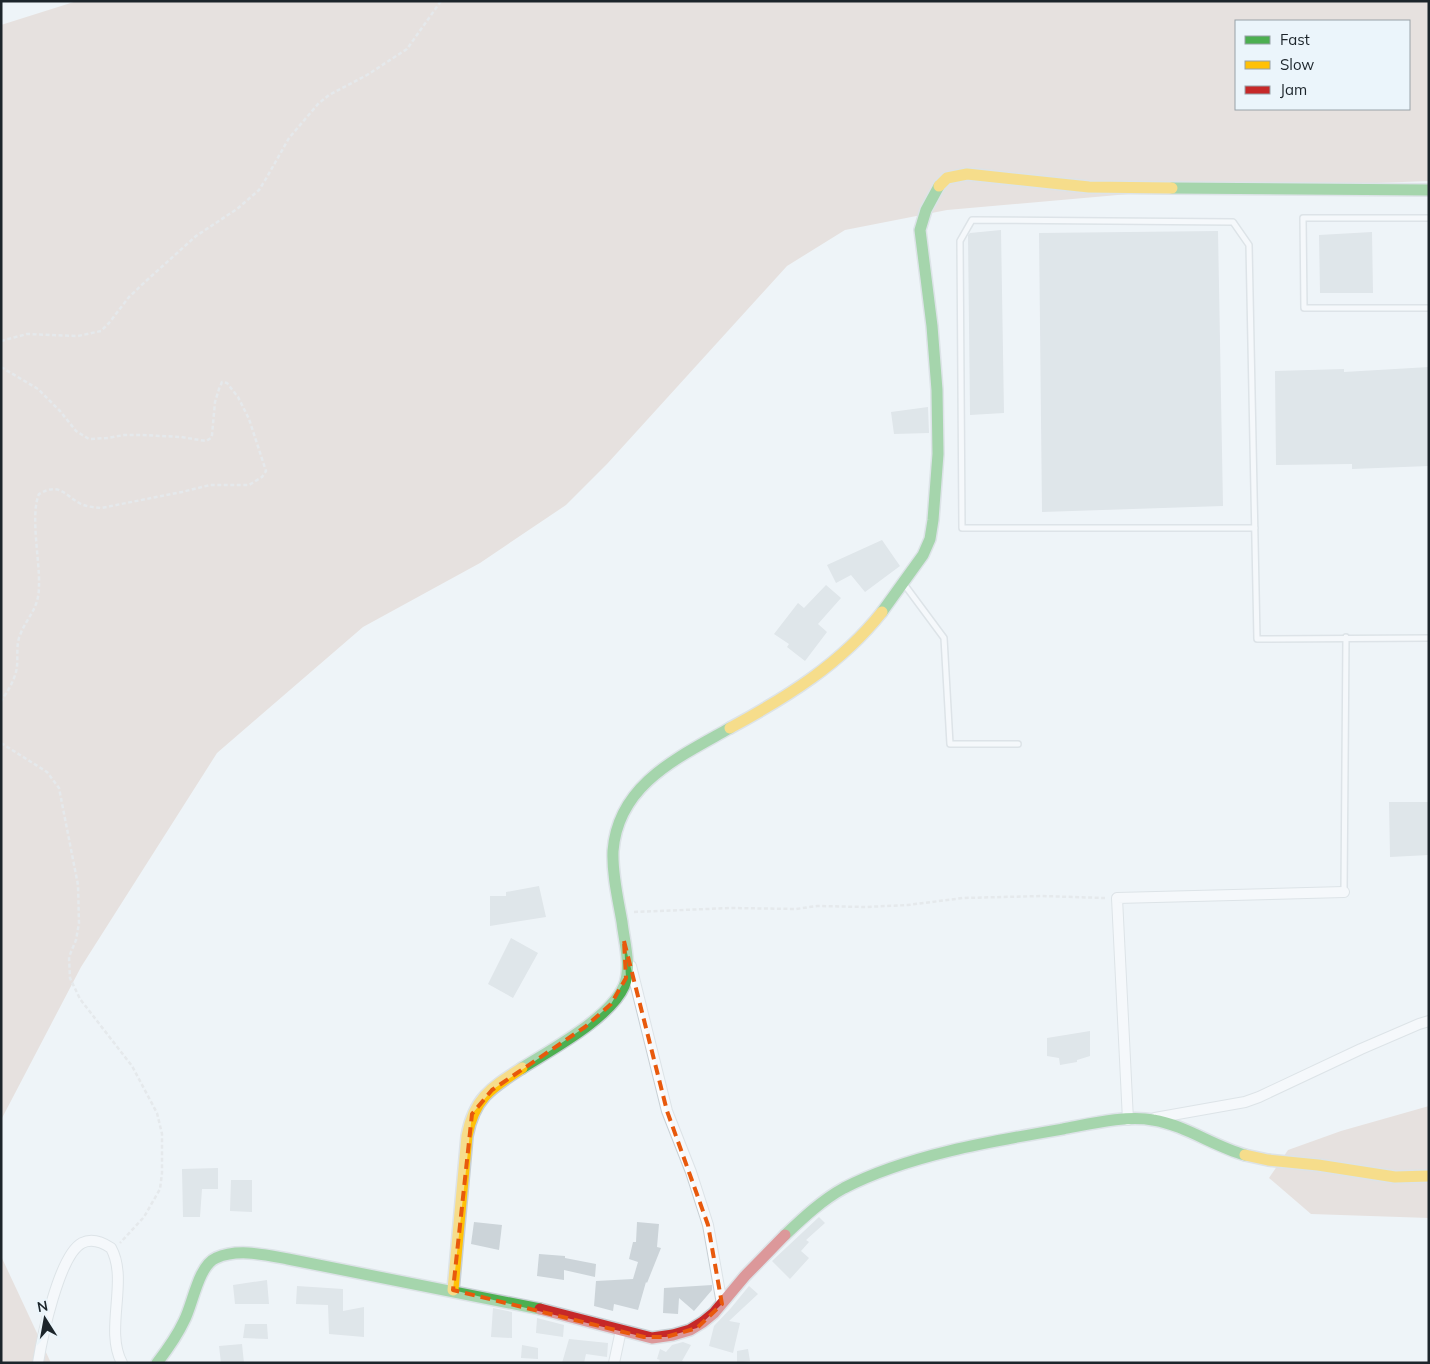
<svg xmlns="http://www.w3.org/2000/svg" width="1430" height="1364" viewBox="0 0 1430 1364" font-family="Mulish,sans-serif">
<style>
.forest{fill:#dccac1;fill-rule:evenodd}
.building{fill:#ccd4d9}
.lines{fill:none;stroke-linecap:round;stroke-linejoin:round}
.lane-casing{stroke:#c7cfd4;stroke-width:8}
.street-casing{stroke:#c7cfd4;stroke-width:12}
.fast-casing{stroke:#c7cfd4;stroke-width:14}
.slow-casing{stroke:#c7cfd4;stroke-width:14}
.jam-casing{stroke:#c7cfd4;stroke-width:14}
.path{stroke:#d9dbdd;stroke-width:2.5;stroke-dasharray:4 2.5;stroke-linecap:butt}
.lane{stroke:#fcfdfe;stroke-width:5}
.street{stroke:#fcfdfe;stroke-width:10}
.fast{stroke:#4caf50;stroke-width:11}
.slow{stroke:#ffc107;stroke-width:11}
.jam{stroke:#c62828;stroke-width:11}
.marked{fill:none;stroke:#e8590c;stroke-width:4;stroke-dasharray:10 6;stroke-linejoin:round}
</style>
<rect width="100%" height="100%" fill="#eef4f8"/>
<g class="forest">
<path d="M77,1H1429V181L1163,191L947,210L845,230L787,266L607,464L566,505L480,563L363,627L217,753L81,967L1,1120V25ZM1236,21H1409V109H1236Z"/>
<path d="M1429,1106V1218L1311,1214L1269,1178L1288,1150L1341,1131Z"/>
<path d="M1,1256L51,1363H1Z"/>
</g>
<g class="building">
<path d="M1001,230L1004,413L970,415L968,235L970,233Z"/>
<path d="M1218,231L1223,506L1042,512L1039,233Z"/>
<path d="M1372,232L1373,293H1320L1319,235Z"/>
<path d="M1429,367V466L1352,469V464L1276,465L1275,371L1344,369V372Z"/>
<path d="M928,407L929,433L894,434L891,412Z"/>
<path d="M882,540L900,566L865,592L851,575L836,583L827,565Z"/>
<path d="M826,585L841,598L818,624L827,632L805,661L787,647L789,644L774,634L798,603L804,608Z"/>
<path d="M1389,802H1429V855L1390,857Z"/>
<path d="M539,886L546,917L490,926V896H506V892Z"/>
<path d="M511,938L538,953L513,998L488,984Z"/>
<path d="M1090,1031V1056L1077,1060V1062L1060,1065L1059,1058L1047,1056V1038Z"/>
<path d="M218,1168V1189H202L200,1217H183L182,1169Z"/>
<path d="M231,1180H252V1212L230,1211Z"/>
<path d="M819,1217L825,1223L806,1240L809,1242L801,1251L809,1258L790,1279L772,1261Z"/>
<path d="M474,1222L502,1225L499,1250L471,1244Z"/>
<path d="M637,1222L659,1224L657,1247L661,1248L647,1283L646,1282L638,1310L614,1304L613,1311L594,1306L596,1281L633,1279L638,1262L629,1259L633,1242H636Z"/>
<path d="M539,1254L565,1256V1258L596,1264L595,1277L564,1270V1280L537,1276Z"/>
<path d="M267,1280L269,1304H235L233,1285Z"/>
<path d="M712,1285V1290L694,1311L679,1298L678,1314L663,1313L664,1288Z"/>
<path d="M297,1286L343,1289V1311L364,1307V1337L329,1334L328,1305L296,1304Z"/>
<path d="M749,1286L758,1294L729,1321L740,1323L733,1353L709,1346L714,1326L731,1308Z"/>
<path d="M493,1308L512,1312V1338L491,1337Z"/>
<path d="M537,1318L564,1325L563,1337L536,1333Z"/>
<path d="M245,1324H267L268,1339L243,1338Z"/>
<path d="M569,1339L608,1343L607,1357L586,1354L584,1363H562Z"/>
<path d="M683,1342L691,1345L682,1361L686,1363H658L660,1360L657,1359L660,1349L666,1352L672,1345Z"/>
<path d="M242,1344L244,1363H221L219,1346Z"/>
<path d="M522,1345L538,1348V1359L521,1358Z"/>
<path d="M748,1349L750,1361L737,1363V1351Z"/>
</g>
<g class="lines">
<g class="lane-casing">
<g id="lane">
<path d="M1429,218H1303L1304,308H1429"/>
<path d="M1255,528H962L960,241L972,220L1233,222L1249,245L1257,639L1429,638"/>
<path d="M904,584L944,638L950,744H1018"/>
<path d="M1344,892L1346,637"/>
</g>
</g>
<g class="street-casing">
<g id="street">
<path d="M631,966L667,1111L691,1172L708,1225L722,1304"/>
<path d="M1155,1118L1245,1102L1259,1097L1361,1049L1419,1024L1429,1021"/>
<path d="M1128,1120L1117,898L1344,892"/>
<path d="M38,1363C42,1338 59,1255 82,1243C92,1238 102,1242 111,1248C129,1280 104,1330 122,1363"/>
<path d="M614,1363L621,1330"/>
</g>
</g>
<g class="fast-casing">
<g id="fast">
<path d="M1172,188L1429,190"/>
<path d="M882,612L923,555L930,539L933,520L938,454L937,390L932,326L920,230L926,210L939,186"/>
<path d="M522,1068C552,1049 610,1018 624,986C632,967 624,941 622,922C618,899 612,874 613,851C618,784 679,757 730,728"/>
<path d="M785,1235C803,1218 822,1200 844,1188C908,1155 992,1141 1063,1129C1090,1124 1126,1115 1153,1120C1185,1125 1213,1146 1245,1155"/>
<path d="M157,1363C167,1350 177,1336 184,1321C193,1304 198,1266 216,1258C238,1248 266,1255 288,1259L540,1309"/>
</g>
</g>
<g class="slow-casing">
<g id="slow">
<path d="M939,186L947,178L967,174L1089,187L1172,188"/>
<path d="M730,728C787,697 841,664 882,612"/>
<path d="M1245,1155L1268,1160L1318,1165L1395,1177L1429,1176"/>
<path d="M453,1290L467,1136C474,1098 491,1088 522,1068"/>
</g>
</g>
<g class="jam-casing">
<path id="jam" d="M540,1309L652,1338L673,1335L690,1330L703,1322L714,1313L745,1276L785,1235"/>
</g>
<g class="path">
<path d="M1,341L27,334L78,336L101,331L109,323L129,297L146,281L196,236L237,209L259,190L267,177L289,138L318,104L329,95L367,75L407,49L441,1"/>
<path d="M1,367L38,389L60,411L76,431L89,439L108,438L124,435H142L181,437L206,441L211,438L212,435L215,402L219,389L222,382L227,383L238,397L249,419L266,471L262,477L249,485H210L182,492L101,508C94,507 87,507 81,504C64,495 60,482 39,494C30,515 40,561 39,586C39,609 27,617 20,635C16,645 18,656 17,666C16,678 8,691 1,701"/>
<path d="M1,743L47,772L59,788L78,885L79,923L76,940L69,957L70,978L80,999L132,1066L157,1113L162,1134V1173L160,1189L144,1217L120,1243"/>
<path d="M634,912L731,908L796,909L817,906L866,907L908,905L963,898L1042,896L1105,898"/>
</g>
<use href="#lane" class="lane"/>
<use href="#street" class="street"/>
<use href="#fast" class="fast"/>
<use href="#slow" class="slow"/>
<use href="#jam" class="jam"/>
</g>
<path d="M0 0H1430V1364H0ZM624,941L667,1111L708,1225L722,1304L697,1328L666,1337H644L453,1290L472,1114L492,1090L585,1027L611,1004L626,978Z" fill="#eef4f8" fill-opacity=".55" fill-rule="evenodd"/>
<path class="marked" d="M624,941L667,1111L708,1225L722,1304L697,1328L666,1337H644L453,1290L472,1114L492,1090L585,1027L611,1004L626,978Z"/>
<rect width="1430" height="1364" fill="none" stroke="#1c252b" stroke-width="5"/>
<rect x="1235" y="20" width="175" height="90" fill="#ebf5fb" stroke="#98a2a8"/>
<rect x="1245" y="36" width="25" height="8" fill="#4caf50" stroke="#98a2a8"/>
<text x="1280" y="45" font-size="15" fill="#1c252b">Fast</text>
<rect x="1245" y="61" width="25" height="8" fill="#ffc107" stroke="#98a2a8"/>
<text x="1280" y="70" font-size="15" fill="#1c252b">Slow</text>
<rect x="1245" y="86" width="25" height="8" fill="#c62828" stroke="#98a2a8"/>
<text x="1280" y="95" font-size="15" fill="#1c252b">Jam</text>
<g transform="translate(45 1319) rotate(349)" stroke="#ebf5fb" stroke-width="4" paint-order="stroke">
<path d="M0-4L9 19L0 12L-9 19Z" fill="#1c252b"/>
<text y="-8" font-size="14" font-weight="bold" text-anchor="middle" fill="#1c252b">N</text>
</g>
</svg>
